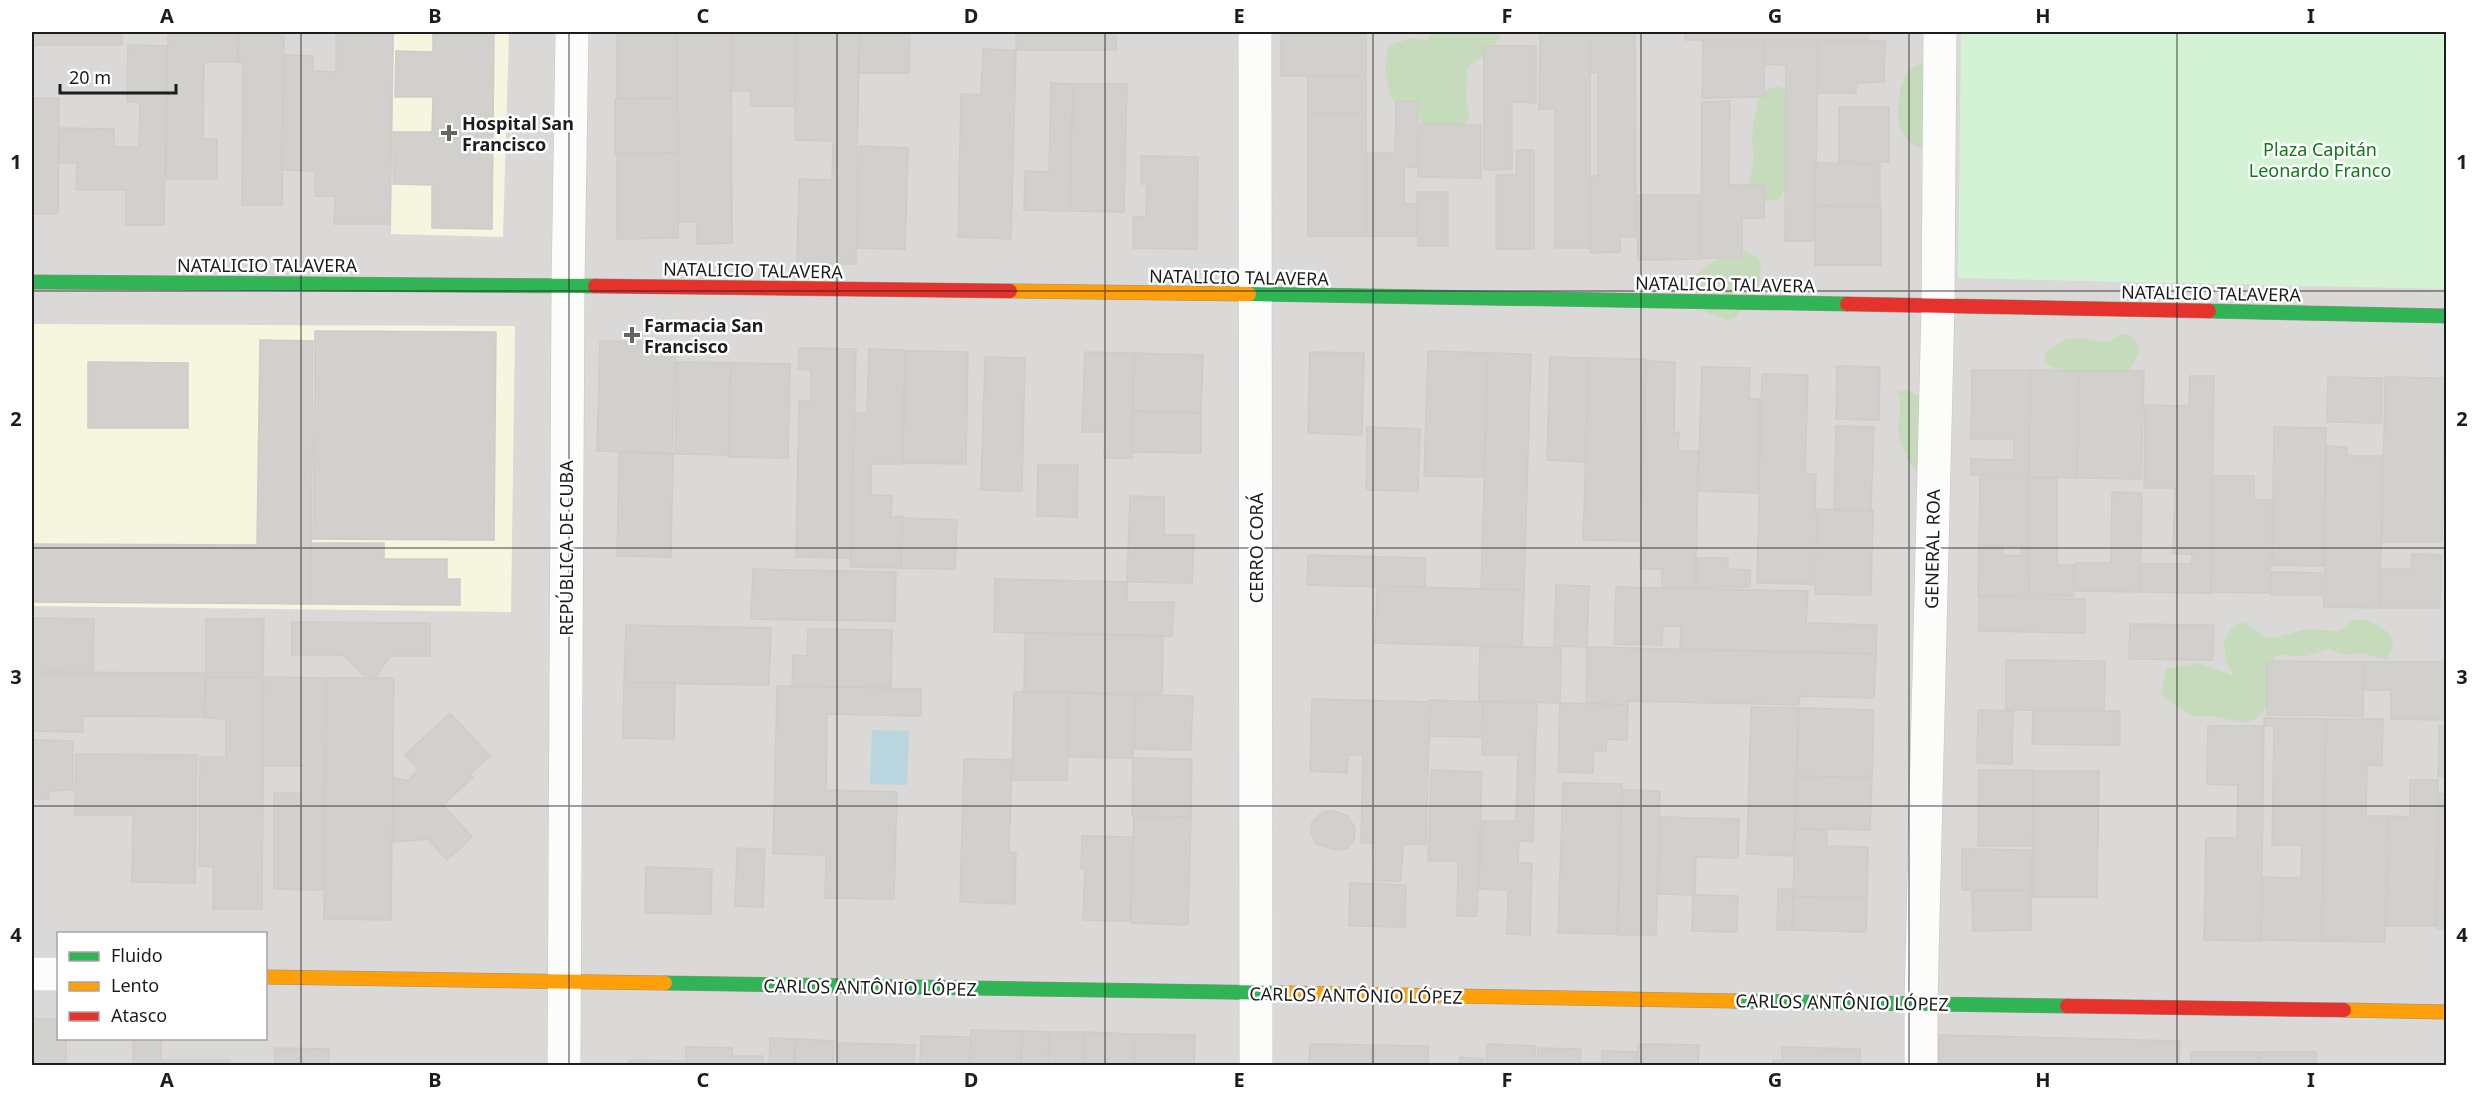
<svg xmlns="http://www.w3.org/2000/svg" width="2478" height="1097" viewBox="0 0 2478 1097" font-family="'Noto Sans',sans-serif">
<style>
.residential{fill:#dad9d7;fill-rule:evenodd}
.education{fill:#f5f5e0}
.forest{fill:#c6dabc}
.park{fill:#d4f2d4}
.water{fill:#b9d6de}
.building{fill:#d2d0cd;stroke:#cfcbc7;stroke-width:1.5}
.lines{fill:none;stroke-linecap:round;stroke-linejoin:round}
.street-casing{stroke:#c4c4c2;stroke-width:34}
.fast-casing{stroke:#92957e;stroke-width:15}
.slow-casing{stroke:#92957e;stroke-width:15}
.jam-casing{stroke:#92957e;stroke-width:15}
.street{stroke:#fcfcfb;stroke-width:33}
.fast{stroke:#30b455;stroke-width:14}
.slow{stroke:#ff9f0a;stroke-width:14}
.jam{stroke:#e5322d;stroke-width:14}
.grid{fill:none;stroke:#1d1d1d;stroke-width:1.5;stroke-opacity:0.55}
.poi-dot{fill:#656563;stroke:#fff;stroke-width:2}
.labels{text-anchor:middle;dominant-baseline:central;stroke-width:5;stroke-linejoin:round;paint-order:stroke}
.poi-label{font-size:18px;font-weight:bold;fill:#1d1d1d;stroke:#fff;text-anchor:start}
.park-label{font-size:18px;fill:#0e7918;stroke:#fff}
.street-label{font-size:18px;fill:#1d1d1d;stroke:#fff}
.neatline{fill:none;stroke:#1d1d1d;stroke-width:2}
.grid-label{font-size:20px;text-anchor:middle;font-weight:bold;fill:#1d1d1d}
</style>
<rect width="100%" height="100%" fill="#ebeae6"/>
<path class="residential" d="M32,32H2446V1065H32ZM58,934H266V1038H58Z"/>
<g class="education">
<path d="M394,32H509L503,237L391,234Z"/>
<path d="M32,324L515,326L511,612L32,606Z"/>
</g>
<g class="forest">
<path d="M1432,32H1504L1487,54L1467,67L1466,100L1469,116L1463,130L1432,127L1424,124L1413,111L1391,98L1385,72L1388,46L1411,38L1427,40Z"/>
<path d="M1923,62L1939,68L1930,150C1924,149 1918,148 1912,144C1891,129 1897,90 1908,71Z"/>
<path d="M1780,86L1786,92L1795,148C1787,159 1782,165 1791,177L1779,199L1756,203L1747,192L1754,158L1752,142L1753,124L1759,99L1763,91Z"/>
<path d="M1740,249L1755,256L1761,263L1759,286L1736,318L1728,320L1706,312C1702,305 1697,298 1694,291C1687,271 1726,255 1740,249Z"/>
<path d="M2121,334C2136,334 2144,348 2135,361C2132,367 2127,371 2124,377C2103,375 2058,377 2044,360L2046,352L2066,339L2083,338L2108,342Z"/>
<path d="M1906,390L1937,405L1921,478C1910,466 1898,442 1898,425C1899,413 1903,403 1897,392Z"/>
<path d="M2361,619C2375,622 2388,629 2394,643L2387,660L2361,653L2345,655L2329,649L2306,656L2281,655L2273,657L2270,704C2263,709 2261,717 2253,720C2241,726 2224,717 2211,716C2205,715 2198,717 2192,715C2180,709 2171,702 2161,693L2166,669L2197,663L2234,676L2226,661L2224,644L2230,628L2237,624L2246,623L2266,637L2274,638L2306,629L2340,631L2353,620Z"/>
</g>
<path class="park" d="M1961,32H2446V289L1958,278Z"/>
<path class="water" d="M872,730L909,731L907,785L870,784Z"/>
<g class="building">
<rect x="32" y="32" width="90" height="13"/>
<path d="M168,32H238L237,62H204L203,139H217V179H166Z"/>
<path d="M238,32H284L282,205H242L243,63H238Z"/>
<path d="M336,32H393L390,224H334L335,196H315V171L282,170L284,55L313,56V71L336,72Z"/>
<path d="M433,32H494L492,229L432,228V185L393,184V132H432L433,97H395L396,51L433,52Z"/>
<path d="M617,32H677V98L617,99Z"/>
<path d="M677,32H731L732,243L697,244V222H678Z"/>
<path d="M733,32H796L795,106H750L751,91H732Z"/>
<path d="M796,32H859L856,264H797L799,179L832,180L833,141L795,140Z"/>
<path d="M860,32H910L909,73H859Z"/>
<rect x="1016" y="32" width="100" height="18"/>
<path d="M1281,32H1366V75L1281,76Z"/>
<path d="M1540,32H1590V248H1555V109H1539Z"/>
<path d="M1590,32H1635L1636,237H1620V252L1591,253L1590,176H1598V72L1590,73Z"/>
<rect x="1685" y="32" width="183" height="8"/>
<path d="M1703,40H1765L1764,97L1702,98Z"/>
<path d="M1765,40H1818L1815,241H1785L1786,65L1765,64Z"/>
<path d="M1818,40L1885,41L1884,82L1856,83V93H1818Z"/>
<path d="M128,45L167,46L164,225H126V190H76L77,163H59V128L114,129V147H139L140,102H127Z"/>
<path d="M1484,46H1536V103L1512,102V169L1484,170Z"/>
<path d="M983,49L1016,50L1011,239L958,237L961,94L981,95Z"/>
<rect x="1308" y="77" width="58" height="37"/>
<path d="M1051,83L1073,84L1070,211L1024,210L1025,171L1049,172Z"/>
<path d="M1073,84H1127L1124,212L1070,211Z"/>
<path d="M32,98H59L58,214H32Z"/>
<path d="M677,98L678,153L615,154V99Z"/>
<path d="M1396,101H1418L1417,167L1404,168V204H1417V236H1366V153H1395Z"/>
<path d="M1730,101L1729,185H1764V218H1742V258H1701L1702,102Z"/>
<rect x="1839" y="107" width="50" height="55"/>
<rect x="1308" y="114" width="58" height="122"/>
<path d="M1420,124L1481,125V178L1418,177Z"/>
<path d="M860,146L908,148L905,249L857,248Z"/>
<path d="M1517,150H1534V249H1496V175H1516Z"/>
<path d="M678,153V238L617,239V154Z"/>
<path d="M1141,156L1198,157L1197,249L1133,248V216L1146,217L1147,184H1141Z"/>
<path d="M1816,163L1880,164V206H1815Z"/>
<path d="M1417,192H1448V246H1418Z"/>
<path d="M1637,195H1700V259L1638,260Z"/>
<path d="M1815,206L1881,207V265H1815Z"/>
<path d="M315,331L496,332L494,540L313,539Z"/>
<path d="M260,340L313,341L311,604L32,602V544L257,545Z"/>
<path d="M600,341L676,343L672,453L597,451Z"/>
<path d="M799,348L856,349L851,558L796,557L799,401H811V370L798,369Z"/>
<path d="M869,349L905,350L902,464H871V495L892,496L891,517L902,516L901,568L851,567L854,413H867Z"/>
<path d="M906,351L968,352L966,464L903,463Z"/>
<path d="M1428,351L1488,353L1484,477L1424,476Z"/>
<path d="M1085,352L1134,353L1132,458H1104L1105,432H1082Z"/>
<path d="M1310,352L1364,353L1362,435L1308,433Z"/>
<path d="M1134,353L1203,355L1201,413L1133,411Z"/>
<path d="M1488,353L1531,354L1524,590L1481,589Z"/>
<path d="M985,357L1025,358L1022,491L981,490Z"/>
<path d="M1550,357L1589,358L1586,462L1547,460Z"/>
<path d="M1589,358L1646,359L1641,541L1583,540Z"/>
<path d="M1646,361L1675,362L1674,433L1679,432L1678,451H1699L1695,588L1662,587V569H1640Z"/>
<path d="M88,362L188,363V428H88Z"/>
<path d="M677,362L731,363L728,455L675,454Z"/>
<path d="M731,363L790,364L788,458L729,457Z"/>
<path d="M1837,366L1880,367L1879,420L1836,419Z"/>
<path d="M1702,367L1750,368L1749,399H1760L1758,493L1698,491Z"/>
<path d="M1972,370H2030L2029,475H1971V459L2014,460V439H1971Z"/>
<path d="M2030,370L2079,371L2077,478L2029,477Z"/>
<path d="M2079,371H2144L2141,479L2077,478Z"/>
<path d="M1762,374L1808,375L1805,474H1816L1813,584L1757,583Z"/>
<path d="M2190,376H2214L2211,593L2141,592V564H2192V554H2173L2175,488H2144L2145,405L2189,406Z"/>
<path d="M2328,377L2382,378L2381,423L2327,422Z"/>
<path d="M2385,377L2445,378L2442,542H2382Z"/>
<path d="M1133,411L1201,413V453L1132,452Z"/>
<path d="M1836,426L1874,427L1871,511L1834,510Z"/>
<path d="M1367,427L1420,429L1418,491L1366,490Z"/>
<path d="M2274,427L2326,428L2323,566L2272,565Z"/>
<path d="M2326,446L2347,447V456H2382L2380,608L2324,607Z"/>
<path d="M619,453L673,454L671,557L617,556Z"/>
<path d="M1038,465H1078L1077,517L1037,516Z"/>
<path d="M2213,476H2254V500H2271L2270,593L2211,592Z"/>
<path d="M1980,477H2029L2028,546H1979Z"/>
<path d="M2029,478H2057V565H2074V596H2029Z"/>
<path d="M2112,492L2142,493L2140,592L2075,591V563H2111Z"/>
<path d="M1130,496L1164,497V535H1194L1192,583L1127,582Z"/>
<path d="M1817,509L1873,511L1871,595L1815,594Z"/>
<path d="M902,518L957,520L955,569L901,568Z"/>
<path d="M311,543H384V559H447V579H460V605L310,604Z"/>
<path d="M1979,546H2003V555L2021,556V546H2028L2029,596H1978Z"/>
<path d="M2412,554L2441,555L2440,608H2380L2381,569H2411Z"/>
<path d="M1308,555L1426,558L1425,588L1307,585Z"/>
<path d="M1697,558H1728V569L1750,570V587H1696Z"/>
<path d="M753,569L896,572L895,621L751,619Z"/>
<path d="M2271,572L2322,573V595H2271Z"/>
<path d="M995,579L1127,582V602H1174L1172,636L994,632Z"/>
<path d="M1556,585L1589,586L1587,647L1554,646Z"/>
<path d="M1377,586L1524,590L1522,647L1375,643Z"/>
<path d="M1616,587L1808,591L1806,623L1877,625L1876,654L1680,649L1681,626H1663L1662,645L1614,644Z"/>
<path d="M1979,597L2085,599V633L1979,631Z"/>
<path d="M32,618L94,619L93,672H32Z"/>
<path d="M206,619H264L263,677H206Z"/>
<path d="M292,622L430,623V656H390L375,678H367L343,655H292Z"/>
<path d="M2130,624L2214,625L2213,660L2129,659Z"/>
<path d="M626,625L771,628L769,685L624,683Z"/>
<path d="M808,629L892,630L891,688L792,686L793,655L807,656Z"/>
<path d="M1025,633L1163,636L1162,694L1024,691Z"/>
<path d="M1480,646L1561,648L1560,703L1479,701Z"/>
<path d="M1587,647L1876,654L1874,698L1800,696L1799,705L1628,701V705L1586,703Z"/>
<path d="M2006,660L2105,661L2104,711L2006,710Z"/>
<path d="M2267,661L2364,662L2363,716L2267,715Z"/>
<path d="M2364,662H2446L2445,720L2391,719V690H2363Z"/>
<path d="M32,672L205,673L204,717L83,716V732L32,731Z"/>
<path d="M206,677H264L262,909H213V867L199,866L200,757H226V719L205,718Z"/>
<path d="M264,677L325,678L323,890L274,889V793H303V766H263Z"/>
<path d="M327,678H394L391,920L324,919Z"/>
<path d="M624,683H675L674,739L623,738Z"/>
<path d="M777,686L921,689V716L827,714L826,790L897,792L894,899L825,898L826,855L773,854Z"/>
<path d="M1014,692L1069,693L1067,780H1012Z"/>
<path d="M1069,693L1135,695L1133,758L1068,757Z"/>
<path d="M1136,695L1193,696L1191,750L1135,749Z"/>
<path d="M1312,699L1430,702L1426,844H1403L1401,881H1375L1376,843H1361L1363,755H1348L1347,773L1310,771Z"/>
<path d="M1430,700L1483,702V737L1429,736Z"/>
<path d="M1483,702L1537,703L1533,842L1519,841L1518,863H1532L1530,935L1507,934L1508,890L1479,889L1482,821H1516L1518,755H1482Z"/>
<path d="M1560,703L1628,705L1627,740L1607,739L1606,751H1594L1593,773L1558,772Z"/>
<path d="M1751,707L1798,708L1794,856L1747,854Z"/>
<path d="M1799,708L1874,710L1872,778L1797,776Z"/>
<path d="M1978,710L2013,711L2012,764L1977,763Z"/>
<path d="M2033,710L2120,711V745L2032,744Z"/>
<path d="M450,713L490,756L470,774L473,777L443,805L472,837L447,860L428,839L393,842V777L407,781L419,770L405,755Z"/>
<path d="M2264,718L2326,719L2322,941L2261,940L2262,877L2301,878L2302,845H2272L2274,726H2264Z"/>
<path d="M2326,719H2383L2382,766L2367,765L2366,816H2387L2385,942L2322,941Z"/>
<path d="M2208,726H2264L2261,941L2204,940L2206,838H2237L2238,785L2207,784Z"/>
<path d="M2439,726H2446V776H2438Z"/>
<path d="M32,740L73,741V790L49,791L48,799H32Z"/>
<path d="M76,754L197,755L195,883L132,882L133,815H75Z"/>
<path d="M1133,758L1192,759L1191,817L1132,816Z"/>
<path d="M964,759L1012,760L1009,852L1016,853L1015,904L960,902Z"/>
<path d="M1431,770L1482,772L1477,916H1457L1458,861H1428Z"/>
<path d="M1979,770H2033L2032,846H1978Z"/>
<path d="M2034,771H2099L2097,897H2032Z"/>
<path d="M1797,776L1872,778L1870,830L1795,828Z"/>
<path d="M2410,780H2438L2435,926H2387L2389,816L2410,817Z"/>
<path d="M1563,783L1622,784L1617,934L1558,933Z"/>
<path d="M1622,790L1660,791L1656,935H1618Z"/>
<path d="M2439,794H2446V929H2437Z"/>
<path d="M1335,811L1348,816L1355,828L1354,841L1347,848L1336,850L1316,844L1311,833L1312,822L1323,812Z"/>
<path d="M1134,816L1191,817L1188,925L1131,923Z"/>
<path d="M1661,817L1739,819L1738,858L1696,857L1695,895L1659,894Z"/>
<path d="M1795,829L1827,830V846L1868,847L1867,898L1793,897Z"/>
<path d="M1082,836L1133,837L1130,921L1083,920L1085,869L1081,868Z"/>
<path d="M737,848L765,849L763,907L735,906Z"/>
<path d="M1962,849L2032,850L2031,890H1962Z"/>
<path d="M646,867L712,869L711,914L645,913Z"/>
<path d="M1350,883L1406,885L1405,927L1349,926Z"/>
<path d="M1778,889H1794L1792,930H1777Z"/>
<path d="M1972,891H2031V930L1973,931Z"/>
<path d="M1693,895L1738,896L1737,932L1692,931Z"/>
<path d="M1793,897L1867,898L1866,932L1792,930Z"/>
<path d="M32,1019H58V1038H66V1066H32Z"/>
<path d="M971,1030L1022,1031L1021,1066H970Z"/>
<path d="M1022,1031L1049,1032L1048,1066H1021Z"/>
<path d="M1049,1032H1085L1084,1066H1048Z"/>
<path d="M1085,1032L1134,1034V1066H1084Z"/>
<path d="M1134,1034L1195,1035L1194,1066H1134Z"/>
<path d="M1939,1035L2180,1041L2179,1066H1938Z"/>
<path d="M921,1036L971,1037L970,1066H920Z"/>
<rect x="133" y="1038" width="28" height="28"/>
<path d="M770,1038L795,1039L794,1066H769Z"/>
<path d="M796,1039L834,1041L833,1066H795Z"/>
<path d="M839,1043L915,1045L914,1066H838Z"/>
<path d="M1310,1044L1371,1045V1066H1309Z"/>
<path d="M1487,1044L1535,1046V1066H1486Z"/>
<path d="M1638,1044L1699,1045L1698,1066H1637Z"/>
<path d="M1371,1045L1428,1046V1066H1371Z"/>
<path d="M686,1047L732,1048V1056H763V1066H629V1060L686,1061Z"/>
<path d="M1782,1047L1860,1049V1066H1773V1060L1782,1061Z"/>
<path d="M275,1048L329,1049V1066H275Z"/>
<path d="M1538,1048L1581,1049L1580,1066H1537Z"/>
<path d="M1602,1051L1637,1052L1636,1066H1580V1063H1602Z"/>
<rect x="2191" y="1052" width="67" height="14"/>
<path d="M2260,1052H2316V1066H2259Z"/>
<path d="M1460,1057L1483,1059V1066H1459Z"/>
<rect x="161" y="1060" width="69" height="6"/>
</g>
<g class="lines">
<g class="street-casing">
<g id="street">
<path d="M1255,32L1256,1066"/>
<path d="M32,974H58"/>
<path d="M564,1066L568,285L572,32"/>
<path d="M1921,1066V1003L1938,305L1940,32"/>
</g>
</g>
<g class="fast-casing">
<g id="fast">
<path d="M32,282L595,286"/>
<path d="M1249,294L1847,304"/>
<path d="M2209,311L2446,316"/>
<path d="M665,983L1285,993"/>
<path d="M1735,1001L2067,1006"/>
</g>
</g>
<g class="slow-casing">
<g id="slow">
<path d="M1010,291L1249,294"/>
<path d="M266,977L665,983"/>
<path d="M1285,993L1735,1001"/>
<path d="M2344,1010L2446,1012"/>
</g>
</g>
<g class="jam-casing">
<g id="jam">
<path d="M595,286L1010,291"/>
<path d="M1847,304L2209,311"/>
<path d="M2067,1006L2344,1010"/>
</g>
</g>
<use href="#street" class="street"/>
<use href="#fast" class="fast"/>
<use href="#slow" class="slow"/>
<use href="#jam" class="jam"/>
</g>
<path class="grid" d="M301,32V1066M569,32V1066M837,32V1066M1105,32V1066M1373,32V1066M1641,32V1066M1909,32V1066M2177,32V1066M32,291H2446M32,548H2446M32,806H2446"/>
<g class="poi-dot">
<path d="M446 124h6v6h6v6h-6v6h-6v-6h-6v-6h6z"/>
<path d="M629 326h6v6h6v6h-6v6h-6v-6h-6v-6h6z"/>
</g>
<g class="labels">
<g class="poi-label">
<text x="462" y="123">Hospital San<tspan x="462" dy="21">Francisco</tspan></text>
<text x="644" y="325">Farmacia San<tspan x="644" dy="21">Francisco</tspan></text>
</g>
<g class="park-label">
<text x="2320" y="149">Plaza Capitán<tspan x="2320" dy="21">Leonardo Franco</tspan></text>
</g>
<g class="street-label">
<text x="267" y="265">NATALICIO TALAVERA</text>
<text transform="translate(753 270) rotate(1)">NATALICIO TALAVERA</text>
<text transform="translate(1239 277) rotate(1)">NATALICIO TALAVERA</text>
<text transform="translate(1725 284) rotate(1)">NATALICIO TALAVERA</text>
<text transform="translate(2211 293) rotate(1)">NATALICIO TALAVERA</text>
<text transform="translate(566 548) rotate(-90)">REPÚBLICA DE CUBA</text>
<text transform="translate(1256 548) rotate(-90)">CERRO CORÁ</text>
<text transform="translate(1932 549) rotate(-89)">GENERAL ROA</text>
<text transform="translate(870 987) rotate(1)">CARLOS ANTÔNIO LÓPEZ</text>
<text transform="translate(1356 995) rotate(1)">CARLOS ANTÔNIO LÓPEZ</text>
<text transform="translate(1842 1002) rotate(1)">CARLOS ANTÔNIO LÓPEZ</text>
</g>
</g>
<rect width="2478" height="1097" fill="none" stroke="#ffffff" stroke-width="66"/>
<rect x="57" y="932" width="210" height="108" fill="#ffffff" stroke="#a5a5a5" stroke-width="1.5"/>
<rect x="69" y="952" width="30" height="9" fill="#30b455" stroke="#a5a5a5" stroke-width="1.5"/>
<text x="111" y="962" font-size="18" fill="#1d1d1d">Fluido</text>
<rect x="69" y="982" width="30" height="9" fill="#ff9f0a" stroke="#a5a5a5" stroke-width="1.5"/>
<text x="111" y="992" font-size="18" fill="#1d1d1d">Lento</text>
<rect x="69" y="1012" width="30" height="9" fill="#e5322d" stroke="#a5a5a5" stroke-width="1.5"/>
<text x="111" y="1022" font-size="18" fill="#1d1d1d">Atasco</text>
<path d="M60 84v9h116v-9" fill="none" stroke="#1d1d1d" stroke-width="3"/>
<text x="69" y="84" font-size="18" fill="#1d1d1d" stroke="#ffffff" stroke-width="4.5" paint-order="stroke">20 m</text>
<rect x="33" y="33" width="2412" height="1031" class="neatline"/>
<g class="grid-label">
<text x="167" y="23">A</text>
<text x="435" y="23">B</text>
<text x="703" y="23">C</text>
<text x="971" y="23">D</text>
<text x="1239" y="23">E</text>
<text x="1507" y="23">F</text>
<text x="1775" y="23">G</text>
<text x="2043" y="23">H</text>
<text x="2311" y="23">I</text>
<text x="16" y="169">1</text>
<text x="2462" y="169">1</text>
<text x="16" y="426">2</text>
<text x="2462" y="426">2</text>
<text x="16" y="684">3</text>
<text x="2462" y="684">3</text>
<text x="16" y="942">4</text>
<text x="2462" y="942">4</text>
<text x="167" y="1087">A</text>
<text x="435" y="1087">B</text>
<text x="703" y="1087">C</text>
<text x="971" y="1087">D</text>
<text x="1239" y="1087">E</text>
<text x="1507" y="1087">F</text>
<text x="1775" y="1087">G</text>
<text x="2043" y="1087">H</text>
<text x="2311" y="1087">I</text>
</g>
</svg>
